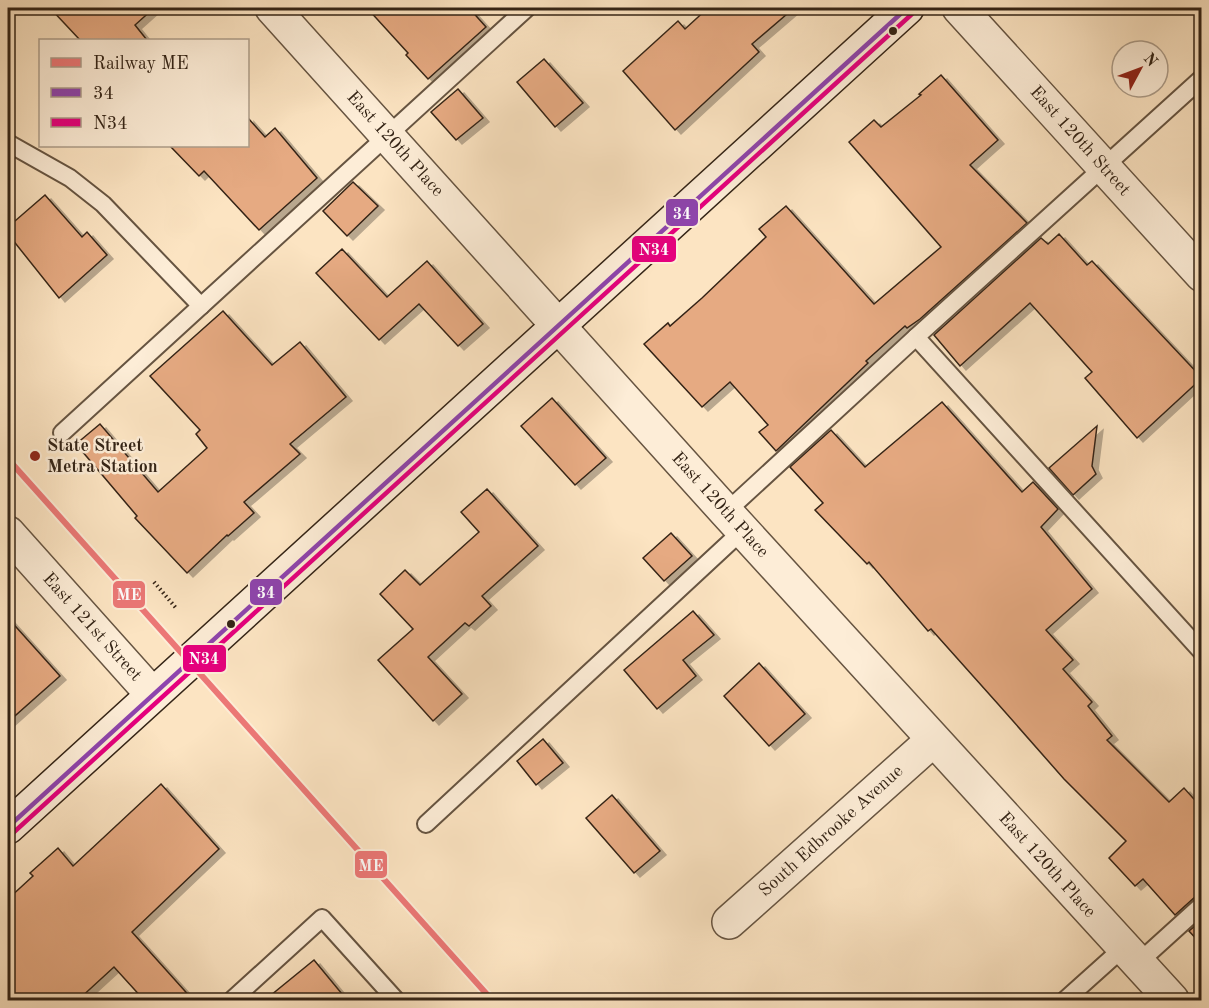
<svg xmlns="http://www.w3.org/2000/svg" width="1209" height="1008" viewBox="0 0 1209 1008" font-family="'Old Standard TT',serif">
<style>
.building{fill:#e6aa82;stroke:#342416;stroke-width:1.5;filter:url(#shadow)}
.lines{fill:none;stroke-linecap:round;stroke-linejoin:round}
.service-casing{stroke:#665441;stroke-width:20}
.minor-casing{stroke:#665441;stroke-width:36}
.secondary-casing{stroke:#342416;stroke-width:36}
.path{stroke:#342416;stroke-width:4;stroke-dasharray:1.5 3;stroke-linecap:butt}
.service{stroke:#fdedd7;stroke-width:16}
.minor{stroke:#fdedd7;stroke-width:33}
.secondary{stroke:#fdedd7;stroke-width:33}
.bus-1-casing{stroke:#fdedd7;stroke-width:9}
.bus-2-casing{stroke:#fdedd7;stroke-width:9}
.bus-1{stroke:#8e44ad;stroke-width:4.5}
.bus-2{stroke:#e5007d;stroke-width:4.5}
.rail-1-casing{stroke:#fdedd7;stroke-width:10}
.rail-1{stroke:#ec7776;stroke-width:6}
.bus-dot{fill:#342416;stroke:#fdedd7;stroke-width:2}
.poi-dot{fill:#8f2418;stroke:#fdedd7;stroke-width:2}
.labels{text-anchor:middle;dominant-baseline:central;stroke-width:5;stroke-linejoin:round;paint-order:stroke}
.street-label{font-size:18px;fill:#342416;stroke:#fdedd7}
.poi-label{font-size:18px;font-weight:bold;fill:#342416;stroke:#fdedd7;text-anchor:start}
.line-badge{stroke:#fdedd7;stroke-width:2}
.badge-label{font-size:16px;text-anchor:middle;font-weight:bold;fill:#fff}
</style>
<defs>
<filter id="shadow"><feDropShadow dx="6" dy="4" stdDeviation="0" flood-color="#0004"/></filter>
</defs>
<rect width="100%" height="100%" fill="#fce4c2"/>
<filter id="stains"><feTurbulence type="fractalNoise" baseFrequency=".00333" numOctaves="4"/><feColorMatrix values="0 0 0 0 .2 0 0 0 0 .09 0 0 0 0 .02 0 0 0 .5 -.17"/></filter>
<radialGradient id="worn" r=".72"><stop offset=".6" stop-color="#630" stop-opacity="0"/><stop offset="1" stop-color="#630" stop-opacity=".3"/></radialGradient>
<g class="building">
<path d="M50,8H154L135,25L147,40H80Z"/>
<path d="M367,8H469L486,27L428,79L406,55L408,53Z"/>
<path d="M708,8H794L752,44L759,52L675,130L623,71L678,21L685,29Z"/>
<path d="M544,59L583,103L555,127L517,82Z"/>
<path d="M941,75L998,140L970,165L1027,223L920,319L907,328L905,326L866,361L868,363L776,451L759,432L768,425L730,382L702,407L644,344L668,323L670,326L702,298L766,237L759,229L786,206L874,304L941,247L849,142L874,120L881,127L921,95L919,94Z"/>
<path d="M458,89L483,118L456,140L431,112Z"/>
<path d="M248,118L265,137L275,128L317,178L259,230L204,171L199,176L170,146H248Z"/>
<path d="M353,182L378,206L347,236L323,211Z"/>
<path d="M45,195L82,237L87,232L107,255L59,298L8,234V227Z"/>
<path d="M1059,234L1087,265L1092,261L1202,378L1137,438L1085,378L1092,372L1030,303L960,366L934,335L1041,238L1048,244Z"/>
<path d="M342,249L387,297L427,261L483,324L458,346L419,304L379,340L316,273Z"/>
<path d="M223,311L272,365L300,342L346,397L290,444L300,454L244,502L254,513L228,536L227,535L187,573L135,518L137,516L76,444L100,424L158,492L207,448L196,434L200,430L150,376Z"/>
<path d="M552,398L606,458L575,485L521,426Z"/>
<path d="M942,402L1022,492L1033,482L1058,509L1041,527L1092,589L1046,630L1073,660L1063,669L1092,702L1088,706L1112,736L1107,740L1169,802L1184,788L1202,808V895L1195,897L1175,915L1143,879L1135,886L1109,858L1126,841L1064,779L998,704L931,629L928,631L869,562L867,564L815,510L823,503L790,467L831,430L865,467Z"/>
<path d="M1097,426L1092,466L1096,474L1073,495L1049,468Z"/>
<path d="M487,489L538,546L482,596L491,606L469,626L465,623L428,657L462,694L433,721L378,660L413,629L380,594L405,570L420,585L479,532L461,512Z"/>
<path d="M671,533L692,556L664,581L643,558Z"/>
<path d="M693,611L714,635L683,660L696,676L657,709L624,670Z"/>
<path d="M8,618L60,676L8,722Z"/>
<path d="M759,663L805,714L769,746L724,696Z"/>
<path d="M543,739L563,763L536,785L517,761Z"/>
<path d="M161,784L219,849L132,932L193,1000H144L114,967L78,1000H8V899L33,876L30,873L58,848L73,866Z"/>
<path d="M612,795L660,851L634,873L586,818Z"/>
<path d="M1202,920V945L1189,931Z"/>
<path d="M314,960L347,1000H265Z"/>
</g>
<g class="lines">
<g class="service-casing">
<g id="service">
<path d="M8,143L70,178L103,204L201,306"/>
<path d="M916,337L1202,652"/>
<path d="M62,433L527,8"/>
<path d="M726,512L916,337L1202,78"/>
<path d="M426,824L743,530"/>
<path d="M1138,963L1202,905"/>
<path d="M232,1000L322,918L396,1000"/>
<path d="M1065,1000L1123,948"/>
</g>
</g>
<g class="minor-casing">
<g id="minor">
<path d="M272,8L726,512L1172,1000"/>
<path d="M959,8L1202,275"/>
<path d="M8,533L152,694"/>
<path d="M729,922L933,740"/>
</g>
</g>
<g class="secondary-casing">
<path id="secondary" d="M8,827L907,8"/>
</g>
<path class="path" d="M154,582L176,608"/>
<use href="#service" class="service"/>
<use href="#minor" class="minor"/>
<use href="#secondary" class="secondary"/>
<g class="bus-1-casing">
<path id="bus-1" d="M8,827L907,8"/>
</g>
<g class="bus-2-casing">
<path id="bus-2" d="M13,833L912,14"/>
</g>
<use href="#bus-1" class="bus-1"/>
<use href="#bus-2" class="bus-2"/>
<g class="rail-1-casing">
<path id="rail-1" d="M8,459L492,1000"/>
</g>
<use href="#rail-1" class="rail-1"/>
</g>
<g class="bus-dot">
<circle cx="893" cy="31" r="5"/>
<circle cx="231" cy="624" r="5"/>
</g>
<circle class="poi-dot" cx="35" cy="456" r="6"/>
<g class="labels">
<g class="street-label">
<text transform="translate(1080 141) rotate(48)">East 120th Street</text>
<text transform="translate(395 144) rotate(48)">East 120th Place</text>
<text transform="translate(720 505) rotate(48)">East 120th Place</text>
<text transform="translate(92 627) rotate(48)">East 121st Street</text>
<text transform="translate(831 831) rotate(-42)">South Edbrooke Avenue</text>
<text transform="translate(1047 865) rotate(48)">East 120th Place</text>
</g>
<g class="poi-label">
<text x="47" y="446">State Street<tspan x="47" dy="21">Metra Station</tspan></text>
</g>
</g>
<g class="line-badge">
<rect x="665" y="198" width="34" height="29" rx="6" fill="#8e44ad"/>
<rect x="631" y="235" width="46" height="28" rx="6" fill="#e5007d"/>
<rect x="249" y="578" width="34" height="28" rx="6" fill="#8e44ad"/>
<rect x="112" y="580" width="34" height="29" rx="6" fill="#ec7776"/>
<rect x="182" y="644" width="45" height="29" rx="6" fill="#e5007d"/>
<rect x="354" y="850" width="34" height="29" rx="6" fill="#ec7776"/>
</g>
<g class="badge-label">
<text x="682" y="219">34</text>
<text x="654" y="255">N34</text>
<text x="266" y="598">34</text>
<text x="129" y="600">ME</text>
<text x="204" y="664">N34</text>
<text x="371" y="871">ME</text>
</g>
<rect width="1209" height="1008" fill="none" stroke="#fce4c2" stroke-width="30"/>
<rect x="9" y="9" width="1191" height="990" fill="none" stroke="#342416" stroke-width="3"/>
<rect x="15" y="15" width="1179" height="978" fill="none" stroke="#342416" stroke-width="1.5"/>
<rect x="39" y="39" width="210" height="108" fill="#fdedd7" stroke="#ad9d8a" stroke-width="1.5"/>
<rect x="51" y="58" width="30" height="9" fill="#ec7776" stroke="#ad9d8a" stroke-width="1.5"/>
<text x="93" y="69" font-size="18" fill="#342416">Railway ME</text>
<rect x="51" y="88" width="30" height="9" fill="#8e44ad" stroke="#ad9d8a" stroke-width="1.5"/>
<text x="93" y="99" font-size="18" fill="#342416">34</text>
<rect x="51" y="118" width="30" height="9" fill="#e5007d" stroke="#ad9d8a" stroke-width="1.5"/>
<text x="93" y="129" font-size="18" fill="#342416">N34</text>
<g transform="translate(1140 69) rotate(49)"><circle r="28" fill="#fdedd7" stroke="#ad9d8a" stroke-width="1.5"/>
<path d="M0-4.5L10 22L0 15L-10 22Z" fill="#8f2418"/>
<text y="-9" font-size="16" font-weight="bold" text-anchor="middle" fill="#342416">N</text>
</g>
<rect width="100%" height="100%" filter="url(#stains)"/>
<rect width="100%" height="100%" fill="url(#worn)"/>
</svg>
